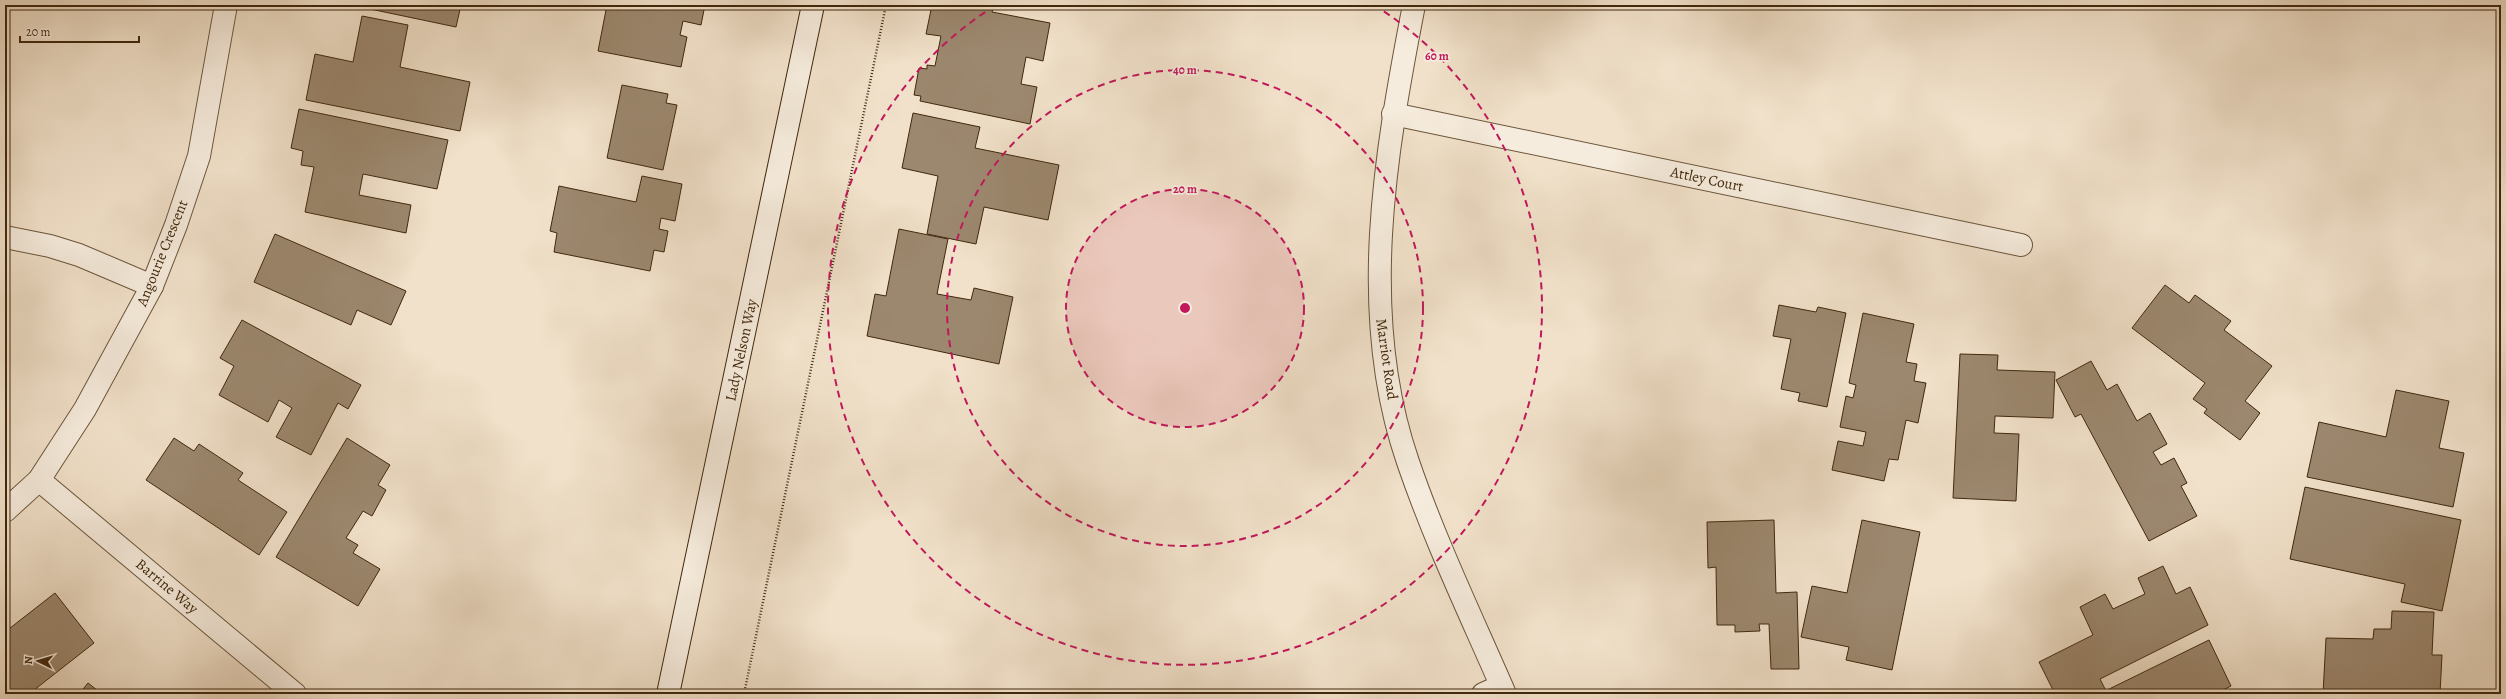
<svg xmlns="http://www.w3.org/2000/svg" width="2506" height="699" viewBox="0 0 2506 699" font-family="Alegreya,serif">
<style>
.building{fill:#9c886f;stroke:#40280d}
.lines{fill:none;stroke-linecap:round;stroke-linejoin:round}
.street-casing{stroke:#6c563c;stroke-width:24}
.secondary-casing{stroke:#40280d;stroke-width:24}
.path{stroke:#40280d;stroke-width:2.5;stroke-dasharray:1 2;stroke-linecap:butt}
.street{stroke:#f6ecdd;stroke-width:22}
.secondary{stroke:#f6ecdd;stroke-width:22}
.ring{fill:none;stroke:#c2185b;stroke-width:2;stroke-dasharray:7 5}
.labels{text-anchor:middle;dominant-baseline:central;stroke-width:3.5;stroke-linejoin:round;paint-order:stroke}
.street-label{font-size:15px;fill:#40280d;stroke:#f6ecdd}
.centre{fill:#c2185b;stroke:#f6ecdd;stroke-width:2}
.ring-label{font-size:12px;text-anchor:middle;font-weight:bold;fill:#c2185b;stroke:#f6ecdd;stroke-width:3.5;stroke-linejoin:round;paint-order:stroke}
</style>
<rect width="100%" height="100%" fill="#f1e1ca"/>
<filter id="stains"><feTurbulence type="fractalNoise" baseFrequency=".005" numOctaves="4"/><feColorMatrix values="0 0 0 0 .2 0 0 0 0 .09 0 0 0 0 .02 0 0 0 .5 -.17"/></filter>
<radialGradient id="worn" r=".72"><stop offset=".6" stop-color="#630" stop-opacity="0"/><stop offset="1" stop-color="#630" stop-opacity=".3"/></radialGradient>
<g class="building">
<path d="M351,5H461L456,27Z"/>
<path d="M607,5H644L663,9V5H705L701,25L683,21L680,35L687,37L681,67L598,51Z"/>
<path d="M932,5H994L992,12L1050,23L1043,61L1026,57L1021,84L1037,87L1030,124L920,101L921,96L914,95L919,68L927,69V65L935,66L941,36L926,34Z"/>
<path d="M362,16L408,25L400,67L470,82L460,131L306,100L315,54L353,62Z"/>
<path d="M622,85L668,94L666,103L677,105L663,170L607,158Z"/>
<path d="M299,109L448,140L437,189L363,174L359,195L411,205L406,233L305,212L314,167L301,165L303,151L291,148Z"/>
<path d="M913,113L980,127L975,148L1059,165L1048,220L984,207L976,244L927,234L938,176L902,168Z"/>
<path d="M642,176L682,184L675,221L661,218L659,229L668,231L664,252L654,250L650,271L554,252L557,233L550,231L559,186L636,202Z"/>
<path d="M899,229L948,239L937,294L971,300L974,288L1013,297L999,364L867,336L875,294L886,296Z"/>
<path d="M275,234L406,291L391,325L357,310L351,325L254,282Z"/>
<path d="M2165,285L2189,303L2195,295L2231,321L2224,330L2272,366L2245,401L2260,413L2240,440L2204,413L2207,409L2193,399L2205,383L2132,328Z"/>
<path d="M1779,305L1816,312L1818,307L1846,313L1827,407L1798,401L1800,393L1781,389L1791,339L1773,336Z"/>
<path d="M1863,313L1914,324L1906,362L1917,364L1914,381L1926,383L1918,423L1906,420L1898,460L1889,459L1884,481L1832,470L1838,441L1863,446L1866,432L1840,427L1846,396L1853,398L1856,385L1849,383Z"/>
<path d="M242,320L361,385L348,409L338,403L311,455L276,437L292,408L279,400L268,422L219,395L234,366L220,358Z"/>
<path d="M1960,354L1998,355L1997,370L2055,372L2053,418L1995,416L1994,433L2019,434L2016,501L1953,498Z"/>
<path d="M2091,361L2107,390L2117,384L2137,421L2150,413L2167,444L2153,452L2161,465L2174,458L2187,483L2181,486L2197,516L2149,541L2081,414L2075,417L2056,380Z"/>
<path d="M2396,390L2449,401L2439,448L2464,453L2453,507L2307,477L2319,422L2386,437Z"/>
<path d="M174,438L194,451L199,444L243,473L238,480L287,512L259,555L146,480Z"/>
<path d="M347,438L390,465L378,485L386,490L372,516L363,511L346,538L358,545L353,553L380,569L358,606L276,557Z"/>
<path d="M2305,487L2461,520L2442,611L2401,602L2405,584L2290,559Z"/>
<path d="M1774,520L1776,593L1797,592L1799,669H1771L1769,624H1759L1760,631L1735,632V625H1717L1716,567L1708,568L1707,522Z"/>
<path d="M1862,520L1920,532L1892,670L1846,660L1849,647L1801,637L1812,586L1847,593Z"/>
<path d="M2163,566L2176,594L2190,587L2208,625L2100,679L2106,691L2099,694H2055L2039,662L2093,635L2080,607L2105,594L2113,609L2145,594L2138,578Z"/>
<path d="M55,593L94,643L29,694H5V632Z"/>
<path d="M2392,611L2434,612L2432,655H2442L2440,694H2323L2326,638L2373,639L2374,629H2391Z"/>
<path d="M2209,640L2231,686L2215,694H2099Z"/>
<path d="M88,683L102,694H79Z"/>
</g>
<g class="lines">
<g class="street-casing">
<g id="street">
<path d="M1414,5C1385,154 1357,315 1408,462C1435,541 1472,618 1505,694"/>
<path d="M1393,114L2021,245"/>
<path d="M5,237L50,246L79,255L152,286"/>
<path d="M39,480L295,694"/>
<path d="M5,511L39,480L85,409L152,286L176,225L199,156L226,5"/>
<path d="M1483,694L1501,686"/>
</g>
</g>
<g class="secondary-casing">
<path id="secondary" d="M668,694L813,5"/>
</g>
<path class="path" d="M744,694L886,5"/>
<use href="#street" class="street"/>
<use href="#secondary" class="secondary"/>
</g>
<circle cx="1185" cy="308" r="119" fill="#c2185b" fill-opacity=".12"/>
<g class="ring">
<circle cx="1185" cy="308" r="119"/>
<circle cx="1185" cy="308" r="238"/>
<path d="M1374 5A357 357 0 1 1 996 5"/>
</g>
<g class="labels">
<g class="street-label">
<text transform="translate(1707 179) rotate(12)">Attley Court</text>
<text transform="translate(162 253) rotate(-68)">Angourie Crescent</text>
<text transform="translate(741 350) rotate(-78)">Lady Nelson Way</text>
<text transform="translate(1387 359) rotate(82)">Marriot Road</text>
<text transform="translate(167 586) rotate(40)">Barrine Way</text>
</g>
</g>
<circle cx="1185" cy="308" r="6" class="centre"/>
<g class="ring-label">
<text x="1437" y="60">60 m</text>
<text x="1185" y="74">40 m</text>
<text x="1185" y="193">20 m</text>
</g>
<rect width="2506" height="699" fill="none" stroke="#f1e1ca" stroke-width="20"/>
<rect x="6" y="6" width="2494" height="687" fill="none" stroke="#40280d" stroke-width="2"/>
<rect x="10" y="10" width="2486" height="679" fill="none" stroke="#40280d"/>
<g transform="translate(38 661) rotate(275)" stroke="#f6ecdd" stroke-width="3" paint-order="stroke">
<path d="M0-3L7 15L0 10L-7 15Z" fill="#40280d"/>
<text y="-6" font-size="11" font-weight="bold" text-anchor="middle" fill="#40280d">N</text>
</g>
<path d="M20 36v6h119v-6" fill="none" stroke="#40280d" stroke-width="2"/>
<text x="26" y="36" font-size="12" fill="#40280d" stroke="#f6ecdd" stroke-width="3" paint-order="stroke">20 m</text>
<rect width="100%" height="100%" filter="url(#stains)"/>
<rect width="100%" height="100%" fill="url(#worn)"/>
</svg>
